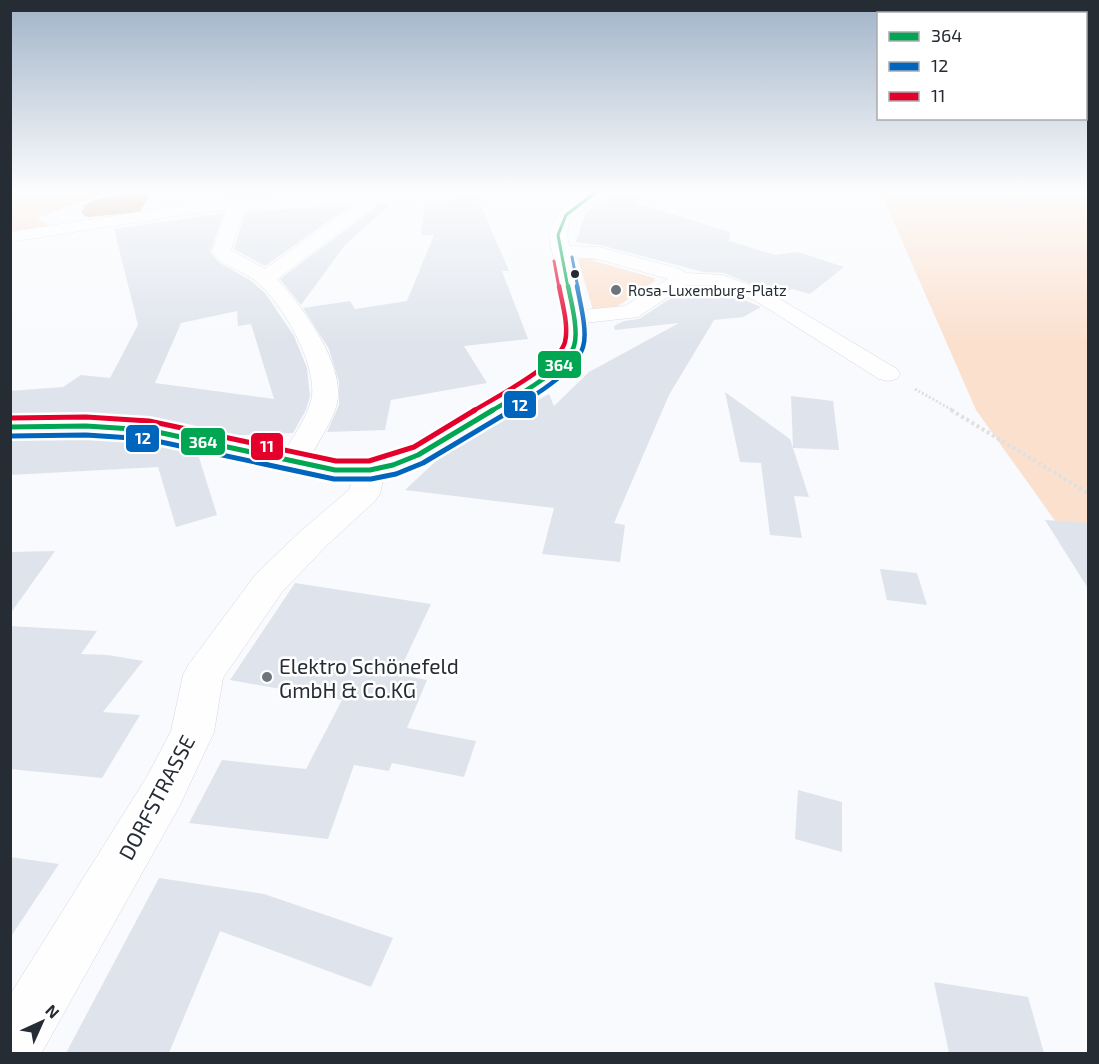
<svg xmlns="http://www.w3.org/2000/svg" width="1099" height="1064" viewBox="0 0 1099 1064" font-family="'Exo 2',sans-serif">
<style>
.green{fill:#fbe0ce}
.water{fill:#d7b197}
.building{fill:#dfe4ec;fill-rule:evenodd}
.lines{fill:none;stroke-linecap:round;stroke-linejoin:round}
.minor-casing{stroke:#d4d8de;stroke-width:1}
.path-far2{stroke:#dfe0e1;stroke-width:2;stroke-dasharray:1.5 1.5;stroke-linecap:butt}
.path-far1{stroke:#dfe0e1;stroke-width:3;stroke-dasharray:2 2;stroke-linecap:butt}
.path{stroke:#dfe0e1;stroke-width:4;stroke-dasharray:3 3;stroke-linecap:butt}
.minor{fill:#fefeff;fill-rule:evenodd}
.bus-1-far2-casing{stroke:#fff;stroke-width:5}
.bus-1-far1-casing{stroke:#fff;stroke-width:8}
.bus-1-casing{stroke:#fff;stroke-width:10}
.bus-2-far2-casing{stroke:#fff;stroke-width:5}
.bus-2-far1-casing{stroke:#fff;stroke-width:8}
.bus-2-casing{stroke:#fff;stroke-width:10}
.bus-3-far2-casing{stroke:#fff;stroke-width:5}
.bus-3-far1-casing{stroke:#fff;stroke-width:8}
.bus-3-casing{stroke:#fff;stroke-width:10}
.bus-1-far2{stroke:#00a651;stroke-width:3}
.bus-1-far1{stroke:#00a651;stroke-width:4.5}
.bus-1{stroke:#00a651;stroke-width:5}
.bus-2-far2{stroke:#0065bd;stroke-width:3}
.bus-2-far1{stroke:#0065bd;stroke-width:4.5}
.bus-2{stroke:#0065bd;stroke-width:5}
.bus-3-far2{stroke:#e4002b;stroke-width:3}
.bus-3-far1{stroke:#e4002b;stroke-width:4.5}
.bus-3{stroke:#e4002b;stroke-width:5}
.bus-dot{fill:#252c34;stroke:#fff;stroke-width:2}
.poi-dot{fill:#6f747a;stroke:#fff;stroke-width:2}
.labels{text-anchor:middle;dominant-baseline:central;stroke-width:5;stroke-linejoin:round;paint-order:stroke}
.far-poi-label{font-size:15px;fill:#252c34;stroke:#fff;text-anchor:start}
.near-poi-label{font-size:21px;fill:#252c34;stroke:#fff;text-anchor:start}
.near-street-label{font-size:21px;fill:#252c34;stroke:#fff}
.line-badge{stroke:#fff;stroke-width:2}
.badge-label{font-size:16px;text-anchor:middle;font-weight:bold;fill:#fff}
</style>
<rect width="100%" height="100%" fill="#f8fafd"/>
<g class="green">
<path d="M11,193H105L37,218L53,228L11,234Z"/>
<path d="M881,193H1088V567L976,410Z"/>
<path d="M584,258H606L591,260L654,278L655,281L612,310H593L578,259Z"/>
</g>
<path class="water" d="M122,193H145L150,195L140,212L88,217L83,215L81,210L85,209L83,206L94,200Z"/>
<g class="building">
<path d="M228,193H322L225,198Z"/>
<path d="M611,194L638,197L636,203L730,232L729,241L775,255L798,252L844,267L810,294L792,289L780,296L724,273L703,272L600,245L576,242L586,212Z"/>
<path d="M456,197H477L509,271H502L528,339L464,346L487,383L391,400L385,430L327,432L339,405V382L329,349L303,308L350,301L355,309L407,301L434,235H421L425,202L451,200Z"/>
<path d="M392,203L345,245L301,305L280,279L374,209L377,204Z"/>
<path d="M350,206L265,266L234,249L246,211Z"/>
<path d="M224,213L210,252L220,263L250,280L265,293L294,336L307,368L310,396L306,410L293,433L223,436L148,420L86,416L10,417V391L63,387L81,375L110,378L138,325L114,229ZM237,311L238,326L251,324L274,399L155,383L181,323Z"/>
<path d="M695,287H713L761,307L743,317L714,320L669,395L614,523L625,525L620,562L542,554L554,508L405,490L436,461L510,415L549,394L554,406L589,372L679,323L615,330L614,326L624,321L639,319L668,300Z"/>
<path d="M725,392L790,439L809,497L794,496L802,538L770,535L761,463L740,462Z"/>
<path d="M791,396L833,401L839,450L793,448Z"/>
<path d="M86,436L148,440L197,451L217,515L176,527L158,467L10,475V437Z"/>
<path d="M1045,520L1089,523V590Z"/>
<path d="M55,551L10,614V552Z"/>
<path d="M880,569L917,573L927,605L887,600Z"/>
<path d="M295,583L431,604L398,674L427,680L407,728L476,741L464,777L392,763L389,771L354,765L328,839L189,823L222,760L306,769L342,700L230,680Z"/>
<path d="M10,626L97,631L81,654L108,655L143,661L103,712L140,715L102,778L10,769Z"/>
<path d="M798,790L842,802V852L795,839Z"/>
<path d="M10,857L59,864L10,938Z"/>
<path d="M159,878L264,894L393,938L371,987L220,931L169,1053H66Z"/>
<path d="M934,982L1028,997L1044,1053H949Z"/>
</g>
<g class="lines">
<g class="minor-casing">
<path id="minor" d="M369,193H459L451,198L376,202L373,207L277,279C302,306 341,359 338,397C336,417 320,438 311,456C335,461 360,465 384,458C412,450 557,368 562,343C568,316 554,264 549,235C554,209 577,191 603,193C586,214 561,210 569,246L599,247L680,269L686,273L723,275L768,292L897,369L900,374L897,379L888,381L879,379L754,300L713,285H686L638,317L585,323L586,346L566,373L532,397L428,461L403,471L384,476L380,494L375,501L327,545L282,592L223,678L214,732L180,805L41,1054H10V995L148,775L171,731L183,675L189,664L256,574L303,529L349,490L353,479H335L294,471L148,438L86,434L10,435V419L86,418L148,422L285,451C294,435 309,415 312,396C316,362 283,304 257,282C242,269 223,268 212,251L227,210L202,212L10,242V232L202,202ZM358,203L265,269L231,250L244,209ZM572,257L598,259L668,279L625,306L583,310Z"/>
</g>
<path class="path-far2" d="M10,201L42,193"/>
<path class="path-far1" d="M915,389L954,411"/>
<path class="path" d="M951,410L1088,493"/>
<use href="#minor" class="minor"/>
<g class="bus-1-far2-casing">
<path id="bus-1-far2" d="M568,288L558,235L566,215L595,193"/>
</g>
<g class="bus-1-far1-casing">
<path id="bus-1-far1" d="M491,411C512,399 566,370 574,346C579,331 571,301 568,286"/>
</g>
<g class="bus-1-casing">
<path id="bus-1" d="M10,427L86,426L148,430L335,470H370L393,465L418,455L493,410"/>
</g>
<g class="bus-2-far2-casing">
<path id="bus-2-far2" d="M572,257L578,288"/>
</g>
<g class="bus-2-far1-casing">
<path id="bus-2-far1" d="M509,411C531,398 575,372 583,347C588,332 580,302 577,286"/>
</g>
<g class="bus-2-casing">
<path id="bus-2" d="M10,436L86,435L147,439L334,479H371L396,474L423,463L512,410"/>
</g>
<g class="bus-3-far2-casing">
<path id="bus-3-far2" d="M554,261L559,288"/>
</g>
<g class="bus-3-far1-casing">
<path id="bus-3-far1" d="M473,411C493,399 560,364 565,342C569,325 562,303 559,286"/>
</g>
<g class="bus-3-casing">
<path id="bus-3" d="M10,418L86,417L149,421L336,461H369L414,447L475,410"/>
</g>
<use href="#bus-1-far2" class="bus-1-far2"/>
<use href="#bus-1-far1" class="bus-1-far1"/>
<use href="#bus-1" class="bus-1"/>
<use href="#bus-2-far2" class="bus-2-far2"/>
<use href="#bus-2-far1" class="bus-2-far1"/>
<use href="#bus-2" class="bus-2"/>
<use href="#bus-3-far2" class="bus-3-far2"/>
<use href="#bus-3-far1" class="bus-3-far1"/>
<use href="#bus-3" class="bus-3"/>
</g>
<linearGradient id="sky" x2="0" y2="1"><stop stop-color="#a1b3c8"/><stop offset="0.56" stop-color="#fcfdfe"/><stop offset="1" stop-color="#fcfdfe" stop-opacity="0"/></linearGradient>
<rect width="1099" height="342" fill="url(#sky)"/>
<circle class="bus-dot" cx="575" cy="274" r="5"/>
<g class="poi-dot">
<circle cx="616" cy="290" r="6"/>
<circle cx="267" cy="677" r="6"/>
</g>
<g class="labels">
<g class="far-poi-label">
<text x="628" y="290">Rosa-Luxemburg-Platz</text>
</g>
<g class="near-poi-label">
<text x="279" y="665">Elektro Schönefeld<tspan x="279" dy="24">GmbH &amp; Co.KG</tspan></text>
</g>
<g class="near-street-label">
<text transform="translate(156 797) rotate(-62)">DORFSTRASSE</text>
</g>
</g>
<g class="line-badge">
<rect x="537" y="350" width="45" height="29" rx="6" fill="#00a651"/>
<rect x="503" y="390" width="34" height="29" rx="6" fill="#0065bd"/>
<rect x="125" y="424" width="35" height="29" rx="6" fill="#0065bd"/>
<rect x="180" y="427" width="46" height="29" rx="6" fill="#00a651"/>
<rect x="250" y="432" width="34" height="29" rx="6" fill="#e4002b"/>
</g>
<g class="badge-label">
<text x="559" y="371">364</text>
<text x="520" y="411">12</text>
<text x="143" y="444">12</text>
<text x="203" y="448">364</text>
<text x="267" y="452">11</text>
</g>
<rect width="1099" height="1064" fill="none" stroke="#252c34" stroke-width="24"/>
<rect x="877" y="12" width="210" height="108" fill="#ffffff" stroke="#a8abae" stroke-width="1.5"/>
<rect x="889" y="32" width="30" height="9" fill="#00a651" stroke="#a8abae" stroke-width="1.5"/>
<text x="931" y="42" font-size="18" fill="#252c34">364</text>
<rect x="889" y="62" width="30" height="9" fill="#0065bd" stroke="#a8abae" stroke-width="1.5"/>
<text x="931" y="72" font-size="18" fill="#252c34">12</text>
<rect x="889" y="92" width="30" height="9" fill="#e4002b" stroke="#a8abae" stroke-width="1.5"/>
<text x="931" y="102" font-size="18" fill="#252c34">11</text>
<g transform="translate(42 1022) rotate(45)" stroke="#ffffff" stroke-width="4.5" paint-order="stroke">
<path d="M0-4.5L10 22L0 15L-10 22Z" fill="#252c34"/>
<text y="-9" font-size="16" font-weight="bold" text-anchor="middle" fill="#252c34">N</text>
</g>
</svg>
